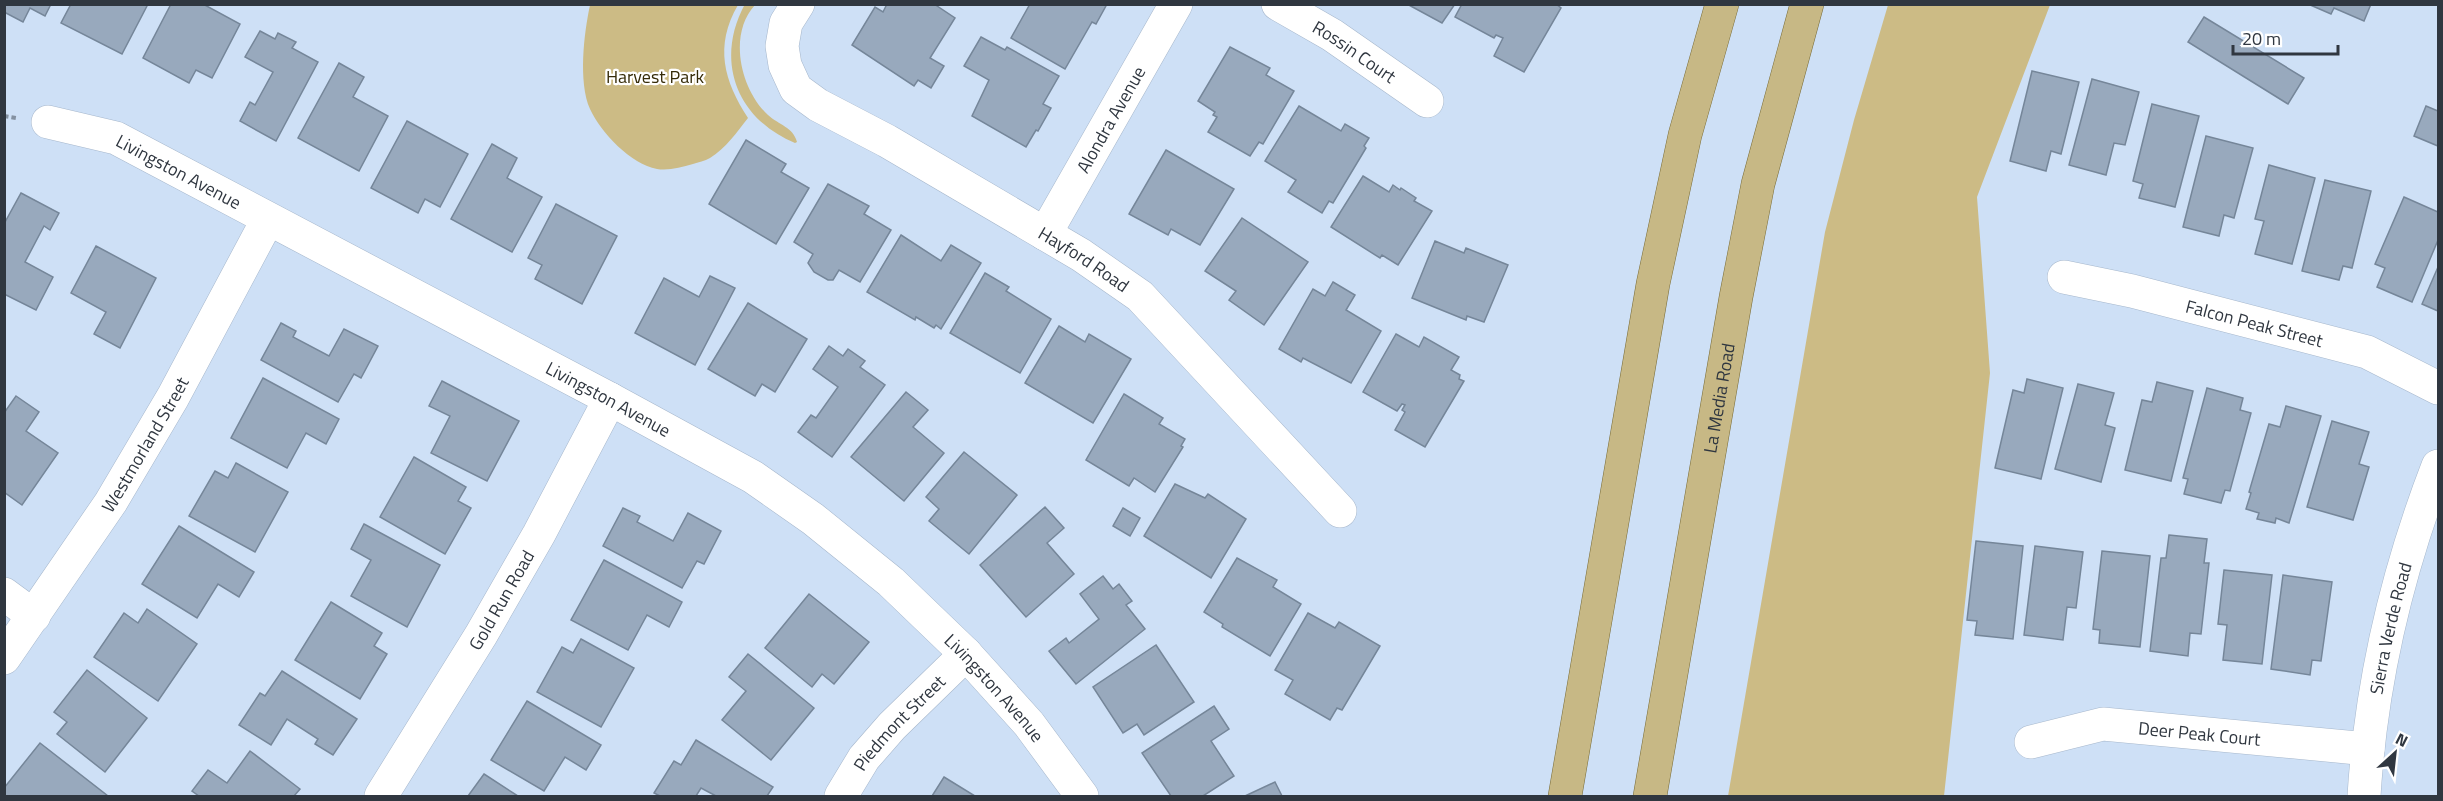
<svg xmlns="http://www.w3.org/2000/svg" width="2443" height="801" viewBox="0 0 2443 801" font-family="'Titillium Web',sans-serif">
<style>
.green{fill:#ccbb85}
.building{fill:#98a9bd;stroke:#758699;stroke-width:1.5}
.lines{fill:none;stroke-linecap:round;stroke-linejoin:round}
.street-casing{stroke:#a6b7cc;stroke-width:34}
.primary-casing{stroke:#796c38;stroke-width:34}
.path{stroke:#8491a1;stroke-width:4;stroke-dasharray:4.5 3;stroke-linecap:butt}
.street{stroke:#fff;stroke-width:33}
.primary{stroke:#c7b885;stroke-width:33}
.labels{text-anchor:middle;dominant-baseline:central;stroke-width:4.5;stroke-linejoin:round;paint-order:stroke}
.street-label{font-size:18px;fill:#303740;stroke:#fff}
.park-label{font-size:18px;fill:#352b08;stroke:#fff}
</style>
<rect width="100%" height="100%" fill="#cee0f6"/>
<g class="green">
<path d="M745,4L755,5C728,34 740,89 768,115C779,125 793,127 797,142L795,143C737,119 714,61 745,4Z"/>
<path d="M590,5H738C714,46 724,81 748,118C737,132 726,148 710,158C705,161 698,162 693,164C681,167 669,171 657,169C631,164 601,133 590,109C578,82 584,33 590,5Z"/>
<path d="M1888,5H2050L1977,197L1990,373L1944,796H1728L1825,232L1854,120Z"/>
</g>
<g class="building">
<path d="M4,4H51L45,16L30,8L23,22L4,12Z"/>
<path d="M71,4H148L122,54L61,23Z"/>
<path d="M171,4H203L240,24L212,78L196,70L189,83L143,58Z"/>
<path d="M887,4H934L955,18L930,58L944,66L931,88L918,80L914,86L852,45L875,7L883,12Z"/>
<path d="M1030,4H1107L1096,24L1092,22L1065,69L1011,38Z"/>
<path d="M1407,4H1455L1442,23Z"/>
<path d="M1462,4H1556L1561,8L1524,72L1494,56L1503,38L1496,35L1494,38L1455,17Z"/>
<path d="M2308,4H2371L2364,21L2334,8L2331,14Z"/>
<path d="M2204,17L2304,78L2288,104L2188,42Z"/>
<path d="M260,31L275,39L278,33L296,42L292,48L318,62L276,141L240,121L250,102L255,105L273,72L245,57Z"/>
<path d="M981,37L1005,50L1007,47L1059,76L1043,104L1051,108L1038,131L1036,130L1026,147L972,116L989,80L964,66Z"/>
<path d="M1230,47L1270,68L1266,75L1294,91L1263,144L1259,142L1250,156L1208,132L1217,117L1213,115L1215,112L1198,101Z"/>
<path d="M339,63L364,77L353,97L388,116L359,171L298,138Z"/>
<path d="M2032,71L2079,82L2061,154L2051,151L2046,171L2010,161Z"/>
<path d="M2092,79L2139,92L2125,145L2114,143L2106,175L2069,165Z"/>
<path d="M2152,104L2199,116L2175,207L2139,198L2143,184L2133,181Z"/>
<path d="M1299,106L1341,131L1345,124L1369,138L1364,146L1366,148L1333,203L1329,201L1322,213L1288,192L1296,180L1265,161Z"/>
<path d="M2426,106L2438,111V146L2414,136Z"/>
<path d="M407,121L468,154L440,207L425,199L418,213L371,188Z"/>
<path d="M2206,136L2253,148L2234,218L2224,215L2219,236L2183,227Z"/>
<path d="M746,140L786,164L781,172L809,188L776,244L709,204Z"/>
<path d="M492,144L517,158L507,178L542,197L512,252L451,219Z"/>
<path d="M1166,150L1234,189L1200,245L1171,229L1168,235L1129,214Z"/>
<path d="M2269,165L2315,178L2292,264L2255,254L2264,221L2255,219Z"/>
<path d="M1363,176L1389,192L1393,185L1400,190L1401,188L1416,198L1414,201L1432,211L1398,265L1382,255L1380,258L1331,227Z"/>
<path d="M2325,180L2371,191L2352,268L2343,266L2339,280L2302,271Z"/>
<path d="M828,184L869,206L864,214L891,230L860,282L839,270L833,280H828L814,272L808,263L813,254L794,242Z"/>
<path d="M21,193L59,213L50,230L44,226L25,262L53,277L36,310L4,294V224Z"/>
<path d="M2404,197L2438,212V240L2412,302L2377,287L2385,268L2375,264Z"/>
<path d="M556,204L617,236L582,304L535,279L542,265L528,258Z"/>
<path d="M1242,218L1308,262L1264,325L1229,300L1236,291L1205,271Z"/>
<path d="M901,235L941,261L951,245L981,263L941,329L936,325L934,328L916,317L915,320L867,292Z"/>
<path d="M1435,241L1464,253L1466,248L1508,265L1484,322L1467,316L1466,320L1412,298Z"/>
<path d="M96,246L156,278L120,348L94,334L106,312L71,293Z"/>
<path d="M2438,267V311L2422,304Z"/>
<path d="M985,273L1009,287L1006,291L1051,319L1020,373L950,333Z"/>
<path d="M710,276L735,288L695,365L635,333L664,278L699,297Z"/>
<path d="M1333,282L1355,295L1346,310L1381,331L1351,383L1303,358L1301,362L1279,349L1313,289L1325,296Z"/>
<path d="M748,303L807,339L775,392L762,384L755,396L708,369Z"/>
<path d="M281,323L296,331L293,337L329,356L344,329L378,346L361,378L354,374L338,402L261,360Z"/>
<path d="M1059,326L1085,342L1089,334L1131,359L1093,423L1025,383Z"/>
<path d="M1396,334L1419,347L1424,337L1459,357L1451,370L1460,375L1459,379L1464,381L1425,447L1395,430L1405,412L1402,410L1405,405L1402,404L1397,411L1363,392Z"/>
<path d="M829,346L843,356L848,349L865,361L860,367L885,385L832,457L798,432L811,415L816,418L838,387L813,369Z"/>
<path d="M263,378L339,419L326,444L306,433L287,468L231,438Z"/>
<path d="M2027,379L2063,388L2041,479L1995,468L2013,390L2024,393Z"/>
<path d="M442,381L519,421L487,481L431,453L450,416L429,406Z"/>
<path d="M2157,382L2193,391L2171,481L2125,470L2142,400L2152,402Z"/>
<path d="M2078,384L2114,393L2105,425L2115,428L2101,482L2055,469Z"/>
<path d="M2207,388L2243,398L2240,410L2251,413L2230,491L2225,490L2221,503L2184,494L2188,479L2183,478Z"/>
<path d="M906,392L928,410L913,427L944,453L904,501L851,457Z"/>
<path d="M1124,394L1163,418L1159,424L1185,439L1181,446L1183,447L1155,492L1134,478L1129,486L1086,460Z"/>
<path d="M16,396L39,412L26,431L58,453L22,505L4,492V413Z"/>
<path d="M2286,406L2321,416L2289,523L2276,518L2275,523L2257,519L2259,513L2246,509L2251,493L2249,492L2269,424L2280,427Z"/>
<path d="M2332,421L2369,432L2359,464L2369,467L2353,520L2307,507Z"/>
<path d="M964,452L1017,495L969,554L929,521L939,509L926,497Z"/>
<path d="M414,457L466,487L458,501L471,508L445,554L380,517Z"/>
<path d="M236,463L288,492L255,552L189,516L215,471L228,478Z"/>
<path d="M1175,484L1205,498L1208,494L1246,519L1211,578L1144,536Z"/>
<path d="M1045,507L1064,528L1047,543L1074,574L1026,617L980,565Z"/>
<path d="M623,508L640,516L637,522L673,541L688,513L721,531L704,564L697,561L682,588L603,546Z"/>
<path d="M1123,508L1140,518L1130,536L1113,526Z"/>
<path d="M364,524L440,565L407,627L351,596L371,560L351,549Z"/>
<path d="M179,526L254,572L239,597L218,584L197,618L142,584Z"/>
<path d="M2169,535L2207,539L2204,563H2209L2201,634L2190,633L2188,656L2150,651L2161,558H2166Z"/>
<path d="M1976,541L2023,546L2013,639L1975,635L1977,621L1967,620Z"/>
<path d="M2035,546L2083,552L2076,608L2067,607L2063,640L2024,635Z"/>
<path d="M2102,551L2150,556L2140,647L2099,643L2100,630L2093,629Z"/>
<path d="M1237,558L1277,580L1273,587L1301,604L1270,656L1222,627L1223,624L1204,612Z"/>
<path d="M604,560L682,602L669,627L647,615L628,650L571,620Z"/>
<path d="M2224,570L2272,575L2262,664L2223,660L2227,625L2218,624Z"/>
<path d="M2283,575L2332,582L2321,661L2312,660L2310,675L2271,669Z"/>
<path d="M1103,576L1113,589L1119,584L1132,601L1126,605L1145,629L1076,684L1049,651L1066,638L1069,643L1099,619L1080,594Z"/>
<path d="M809,594L869,642L834,684L822,674L812,687L765,648Z"/>
<path d="M331,602L382,633L374,646L387,654L360,699L295,660Z"/>
<path d="M147,609L197,644L158,701L94,657L124,613L138,623Z"/>
<path d="M1308,613L1335,628L1339,622L1380,646L1342,710L1337,708L1330,720L1285,694L1293,680L1275,670Z"/>
<path d="M581,639L634,668L601,727L537,692L562,647L573,653Z"/>
<path d="M1156,645L1194,702L1144,735L1137,724L1123,733L1093,687Z"/>
<path d="M748,654L814,708L771,760L722,720L746,691L729,677Z"/>
<path d="M87,670L147,718L105,772L57,734L67,722L54,712Z"/>
<path d="M282,671L357,719L333,755L315,744L318,739L287,719L271,745L239,725L260,693L265,696Z"/>
<path d="M527,701L601,745L586,770L565,757L544,791L491,760Z"/>
<path d="M1214,706L1229,729L1211,741L1234,776L1203,796H1171L1142,753Z"/>
<path d="M696,740L773,787L767,796H716L701,788L696,796H660L654,793L674,761L681,765Z"/>
<path d="M40,743L108,796H4V788Z"/>
<path d="M250,751L300,789L294,796H199L192,791L208,770L227,783Z"/>
<path d="M484,774L518,796H468Z"/>
<path d="M944,777L975,796H932Z"/>
<path d="M1275,782L1282,796H1245Z"/>
</g>
<g class="lines">
<g class="street-casing">
<g id="street">
<path id="s1" d="M798,4L786,23L782,46L785,65L796,89L818,105L887,141L1081,255L1140,296L1340,511"/>
<path id="s2" d="M1278,4L1332,35L1427,101"/>
<path id="s3" d="M48,122L116,138L610,399L753,477L813,519L891,582L966,654L1029,724L1082,796"/>
<path id="s4" d="M1045,234L1176,4"/>
<path id="s5" d="M2064,277L2132,291L2367,352L2438,388"/>
<path d="M4,594L34,616"/>
<path id="s6" d="M4,658L111,502L173,397L268,219"/>
<path id="s7" d="M2031,742L2103,724L2368,749"/>
<path id="s8" d="M381,796L481,635L539,534L610,399"/>
<path id="s9" d="M841,796L864,758L892,726L966,654"/>
<path id="s10" d="M2364,796C2371,683 2397,572 2438,466"/>
</g>
</g>
<g class="primary-casing">
<g id="primary">
<path d="M1565,796L1653,284L1685,135L1722,4"/>
<path id="s11" d="M1650,796L1736,297L1758,184L1807,4"/>
</g>
</g>
<path class="path" d="M4,116L16,118"/>
<use href="#street" class="street"/>
<use href="#primary" class="primary"/>
</g>
<g class="labels">
<g class="street-label">
<text stroke="none"><textPath href="#s2" startOffset="90">Rossin Court</textPath></text>
<text stroke="none"><textPath href="#s4" startOffset="132">Alondra Avenue</textPath></text>
<text stroke="none"><textPath href="#s3" startOffset="141">Livingston Avenue</textPath></text>
<text stroke="none"><textPath href="#s1" startOffset="426">Hayford Road</textPath></text>
<text stroke="none"><textPath href="#s5" startOffset="196">Falcon Peak Street</textPath></text>
<text stroke="none"><textPath href="#s3" startOffset="627">Livingston Avenue</textPath></text>
<text stroke="none"><textPath href="#s11" startOffset="404">La Media Road</textPath></text>
<text stroke="none"><textPath href="#s6" startOffset="256">Westmorland Street</textPath></text>
<text stroke="none"><textPath href="#s8" startOffset="230">Gold Run Road</textPath></text>
<text stroke="none"><textPath href="#s10" startOffset="170">Sierra Verde Road</textPath></text>
<text stroke="none"><textPath href="#s3" startOffset="1113">Livingston Avenue</textPath></text>
<text stroke="none"><textPath href="#s9" startOffset="94">Piedmont Street</textPath></text>
<text stroke="none"><textPath href="#s7" startOffset="171">Deer Peak Court</textPath></text>
</g>
<g class="park-label">
<text x="655" y="76">Harvest Park</text>
</g>
</g>
<rect width="2443" height="801" fill="none" stroke="#303740" stroke-width="12"/>
<g transform="translate(2395 753) rotate(27)" stroke="#ffffff" stroke-width="4.5" paint-order="stroke">
<path d="M0-4.5L10 22L0 15L-10 22Z" fill="#303740"/>
<text y="-9" font-size="16" font-weight="bold" text-anchor="middle" fill="#303740">N</text>
</g>
<path d="M2233 45v9h105v-9" fill="none" stroke="#303740" stroke-width="3"/>
<text x="2242" y="45" font-size="18" fill="#303740" stroke="#ffffff" stroke-width="4.5" paint-order="stroke">20 m</text>
</svg>
